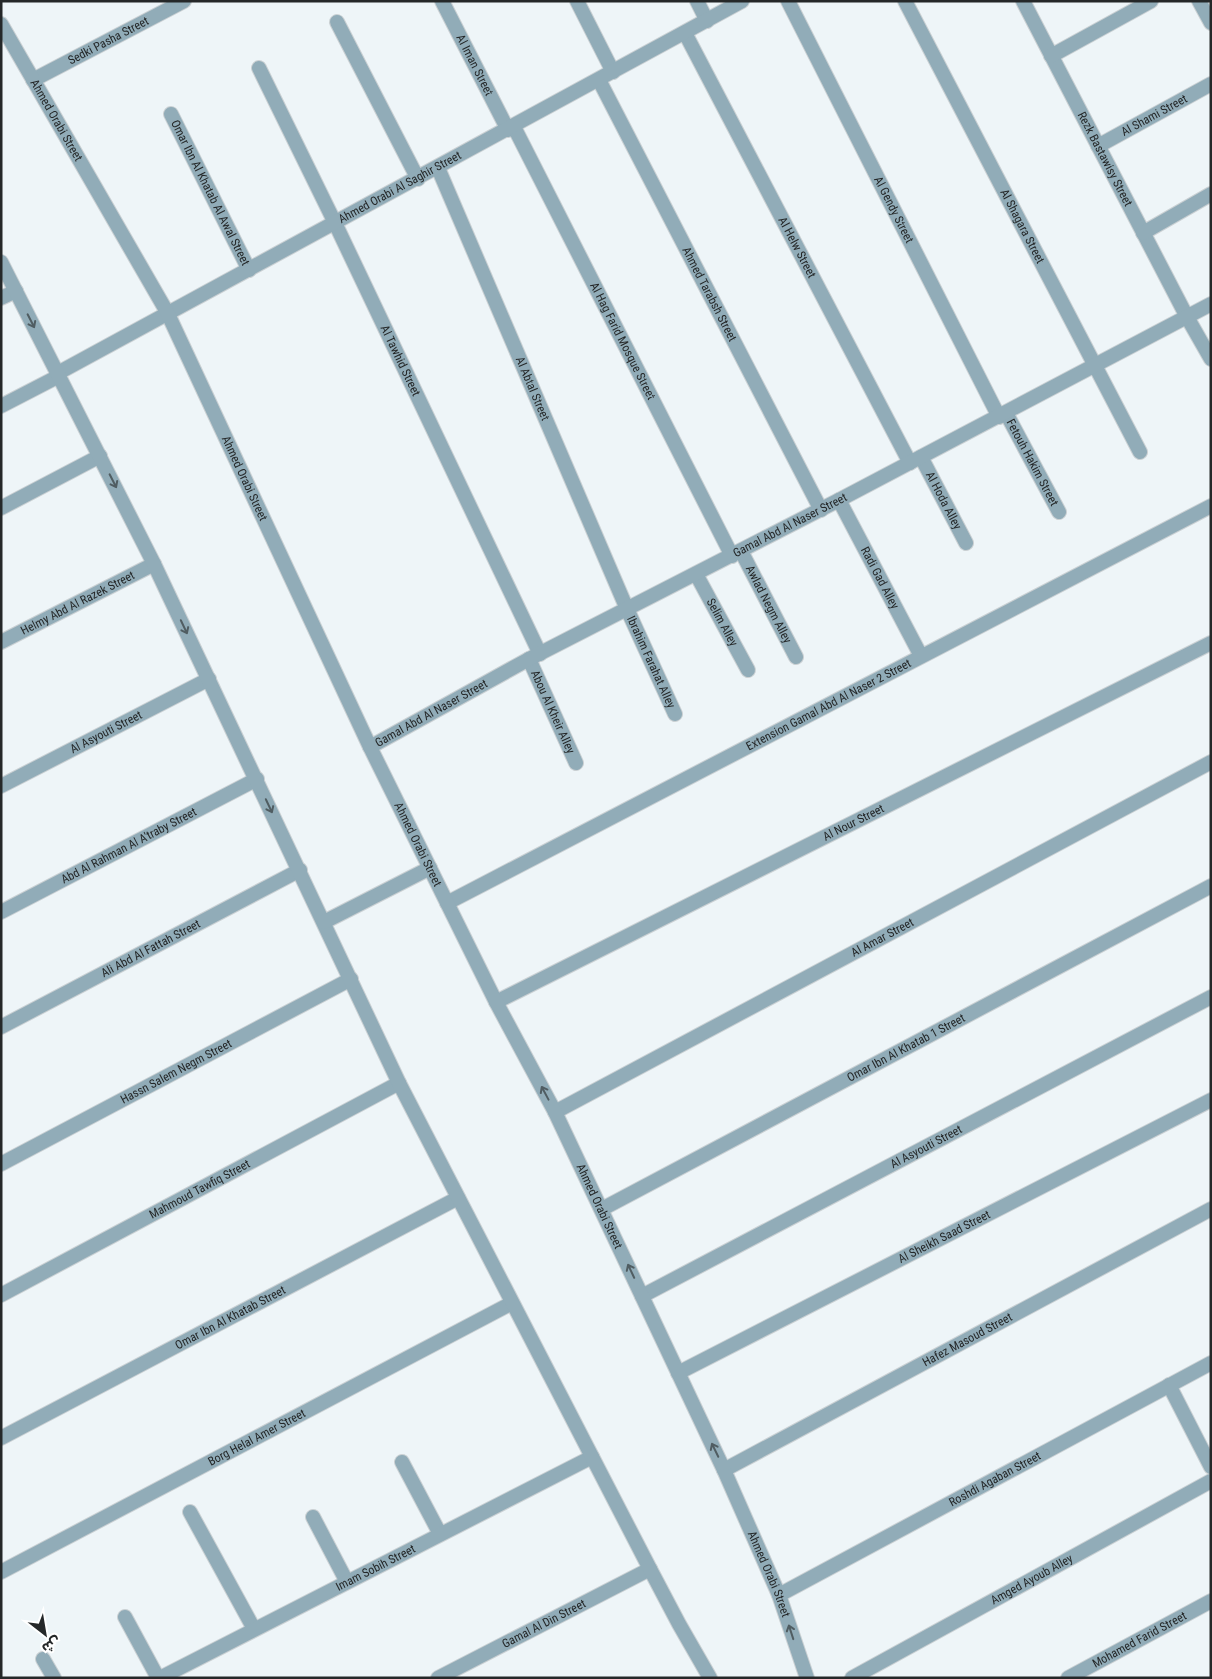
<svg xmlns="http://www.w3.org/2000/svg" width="1212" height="1679" viewBox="0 0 1212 1679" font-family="'Roboto Condensed','Noto Sans Arabic',sans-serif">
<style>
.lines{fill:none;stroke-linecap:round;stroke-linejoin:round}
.minor-casing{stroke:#cad0d3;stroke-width:16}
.tertiary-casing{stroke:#cad0d3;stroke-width:16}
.minor{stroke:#91acb8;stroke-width:14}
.tertiary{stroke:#91acb8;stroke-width:14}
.oneway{stroke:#505d62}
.labels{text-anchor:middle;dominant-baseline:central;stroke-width:4;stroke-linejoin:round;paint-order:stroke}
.street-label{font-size:12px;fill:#252829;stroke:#fff}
</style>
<rect width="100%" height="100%" fill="#eef5f8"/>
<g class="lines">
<g class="minor-casing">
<g id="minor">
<path id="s1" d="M442,1L508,130"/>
<path d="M577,1L613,72"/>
<path d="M697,1L707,21"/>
<path id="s2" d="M788,1L999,417"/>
<path id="s3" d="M905,1L1140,452"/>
<path id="s4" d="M1023,1L1187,317L1211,359"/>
<path d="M1199,1L1211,23"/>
<path d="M337,22L418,179"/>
<path id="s5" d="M685,33L910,463"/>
<path d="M1051,56L1151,1"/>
<path id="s6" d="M259,68L335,223L540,654"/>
<path id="s7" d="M33,80L184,1"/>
<path id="s8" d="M599,80L821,510"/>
<path id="s9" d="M171,114L249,270"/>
<path id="s10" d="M514,127L732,556"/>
<path id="s11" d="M1098,146L1211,84"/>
<path id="s12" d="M438,168L627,609L675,714"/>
<path d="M1143,233L1211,194"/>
<path d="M1,298L16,291"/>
<path id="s13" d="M58,373L742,1"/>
<path d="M1,406L59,376"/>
<path id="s14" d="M1006,413L1059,512"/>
<path id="s15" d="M921,457L966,543"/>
<path id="s16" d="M839,500L921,656"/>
<path d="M1,508L100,456"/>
<path id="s17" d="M741,551L796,657"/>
<path id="s18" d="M696,574L748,670"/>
<path id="s19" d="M1,642L154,564"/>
<path id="s20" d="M529,659L576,763"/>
<path id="s21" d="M370,747L529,659L839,500L1211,304"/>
<path id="s22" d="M1,786L209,679"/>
<path id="s23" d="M447,903L1211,506"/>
<path id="s24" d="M1,912L257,779"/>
<path id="s25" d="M496,1002L1211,643"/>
<path id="s26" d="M1,1027L300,870"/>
<path id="s27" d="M555,1112L1211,762"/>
<path id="s28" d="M1,1164L351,979"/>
<path id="s29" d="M602,1209L1211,886"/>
<path id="s30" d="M1,1295L399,1083"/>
<path id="s31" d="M642,1296L1211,997"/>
<path id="s32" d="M678,1373L1211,1100"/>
<path d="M1169,1385L1211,1467"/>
<path id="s33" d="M1,1438L458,1198"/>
<path d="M402,1462L440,1534"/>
<path id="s34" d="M724,1470L1211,1209"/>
<path d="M190,1512L254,1629"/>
<path d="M313,1517L347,1582"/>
<path id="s35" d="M1,1572L512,1303"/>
<path id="s36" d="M779,1595L1211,1363"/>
<path d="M125,1617L158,1678"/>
<path d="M43,1659L54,1678"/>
<path id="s37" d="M160,1678L592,1457"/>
<path id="s38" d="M438,1678L650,1569"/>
<path id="s39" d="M852,1678L1211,1481"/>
<path id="s40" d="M1068,1678L1211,1601"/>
</g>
</g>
<g class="tertiary-casing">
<g id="tertiary">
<path id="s41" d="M1,24L167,312L370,747L496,1002L555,1112L724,1470L779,1595L807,1678"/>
<path d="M1,262L154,564L399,1083L650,1569L679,1624L710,1678"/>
<path d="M324,922L430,868"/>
</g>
</g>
<use href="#minor" class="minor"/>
<use href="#tertiary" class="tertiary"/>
</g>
<defs><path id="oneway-shaft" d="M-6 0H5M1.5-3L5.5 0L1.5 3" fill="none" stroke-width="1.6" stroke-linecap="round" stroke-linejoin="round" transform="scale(1.25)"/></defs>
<g class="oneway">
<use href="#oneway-shaft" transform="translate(31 321) rotate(63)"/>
<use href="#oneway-shaft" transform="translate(113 481) rotate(63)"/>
<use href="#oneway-shaft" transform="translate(184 627) rotate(65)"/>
<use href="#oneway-shaft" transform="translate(269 806) rotate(65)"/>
<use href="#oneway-shaft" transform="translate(545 1093) rotate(-118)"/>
<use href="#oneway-shaft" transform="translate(631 1271) rotate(-115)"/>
<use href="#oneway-shaft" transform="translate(715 1450) rotate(-116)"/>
<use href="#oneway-shaft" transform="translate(791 1632) rotate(-108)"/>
</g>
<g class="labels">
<g class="street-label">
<text stroke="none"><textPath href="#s7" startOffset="85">Sedki Pasha Street</textPath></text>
<text stroke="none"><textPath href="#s1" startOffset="72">Al Iman Street</textPath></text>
<text stroke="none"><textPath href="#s11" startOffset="64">Al Shami Street</textPath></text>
<text stroke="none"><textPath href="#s41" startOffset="111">Ahmed Orabi Street</textPath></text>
<text stroke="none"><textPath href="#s4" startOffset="178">Rezk Bastawisy Street</textPath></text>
<text stroke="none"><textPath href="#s13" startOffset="389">Ahmed Orabi Al Saghir Street</textPath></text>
<text stroke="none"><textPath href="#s9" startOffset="88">Omar Ibn Al Khatab Al Awal Street</textPath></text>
<text stroke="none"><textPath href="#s2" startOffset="234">Al Gendy Street</textPath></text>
<text stroke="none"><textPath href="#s3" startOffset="254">Al Shagara Street</textPath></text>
<text stroke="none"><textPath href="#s5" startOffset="242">Al Helw Street</textPath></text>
<text stroke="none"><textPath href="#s8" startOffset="241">Ahmed Tarabsh Street</textPath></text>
<text stroke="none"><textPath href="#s10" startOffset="240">Al Hag Farid Mosque Street</textPath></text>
<text stroke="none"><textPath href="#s6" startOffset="325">Al Tawhid Street</textPath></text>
<text stroke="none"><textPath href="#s12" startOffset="240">Al Abtal Street</textPath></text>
<text stroke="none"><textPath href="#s14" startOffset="56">Fetouh Hakim Street</textPath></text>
<text stroke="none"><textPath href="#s41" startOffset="516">Ahmed Orabi Street</textPath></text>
<text stroke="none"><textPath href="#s15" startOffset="49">Al Hoda Alley</textPath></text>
<text stroke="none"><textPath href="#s21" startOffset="475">Gamal Abd Al Naser Street</textPath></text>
<text stroke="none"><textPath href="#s16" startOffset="88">Radi Gad Alley</textPath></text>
<text stroke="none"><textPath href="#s19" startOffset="86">Helmy Abd Al Razek Street</textPath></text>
<text stroke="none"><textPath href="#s17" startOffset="60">Awlad Negm Alley</textPath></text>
<text stroke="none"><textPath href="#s18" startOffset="55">Selim Alley</textPath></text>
<text stroke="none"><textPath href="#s12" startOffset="538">Ibrahim Farahat Alley</textPath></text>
<text stroke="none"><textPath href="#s23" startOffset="430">Extension Gamal Abd Al Naser 2 Street</textPath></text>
<text stroke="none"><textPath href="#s20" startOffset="58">Abou Al Kheir Alley</textPath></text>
<text stroke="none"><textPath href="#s21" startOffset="70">Gamal Abd Al Naser Street</textPath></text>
<text stroke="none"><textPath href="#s22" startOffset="118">Al Asyouti Street</textPath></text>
<text stroke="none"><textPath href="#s25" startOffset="400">Al Nour Street</textPath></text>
<text stroke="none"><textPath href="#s41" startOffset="921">Ahmed Orabi Street</textPath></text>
<text stroke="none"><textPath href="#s24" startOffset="144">Abd Al Rahman Al A'traby Street</textPath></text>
<text stroke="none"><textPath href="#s27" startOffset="371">Al Amar Street</textPath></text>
<text stroke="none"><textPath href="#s26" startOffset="169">Ali Abd Al Fattah Street</textPath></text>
<text stroke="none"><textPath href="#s29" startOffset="344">Omar Ibn Al Khatab 1 Street</textPath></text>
<text stroke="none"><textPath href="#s28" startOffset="198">Hassn Salem Negm Street</textPath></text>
<text stroke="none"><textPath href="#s31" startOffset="321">Al Asyouti Street</textPath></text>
<text stroke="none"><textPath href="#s30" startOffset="225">Mahmoud Tawfiq Street</textPath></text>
<text stroke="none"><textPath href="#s41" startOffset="1326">Ahmed Orabi Street</textPath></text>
<text stroke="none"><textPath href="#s32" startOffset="299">Al Sheikh Saad Street</textPath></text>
<text stroke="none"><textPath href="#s33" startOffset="259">Omar Ibn Al Khatab Street</textPath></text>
<text stroke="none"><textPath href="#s34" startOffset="276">Hafez Masoud Street</textPath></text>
<text stroke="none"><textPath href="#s35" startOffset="289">Borg Helal Amer Street</textPath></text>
<text stroke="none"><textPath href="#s36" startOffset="245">Roshdi Agaban Street</textPath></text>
<text stroke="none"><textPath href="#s37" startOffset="242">Imam Sobih Street</textPath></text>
<text stroke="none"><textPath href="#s41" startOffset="1731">Ahmed Orabi Street</textPath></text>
<text stroke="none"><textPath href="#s39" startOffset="205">Amged Ayoub Alley</textPath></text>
<text stroke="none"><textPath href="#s38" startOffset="119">Gamal Al Din Street</textPath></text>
<text stroke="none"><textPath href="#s40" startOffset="81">Mohamed Farid Street</textPath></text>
</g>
</g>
<rect width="1212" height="1679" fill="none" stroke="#252829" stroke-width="5"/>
<g transform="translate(45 1634) rotate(149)" stroke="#ffffff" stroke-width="4" paint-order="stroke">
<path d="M0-4L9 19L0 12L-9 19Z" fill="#252829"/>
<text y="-8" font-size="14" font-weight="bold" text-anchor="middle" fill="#252829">ش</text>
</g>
</svg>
